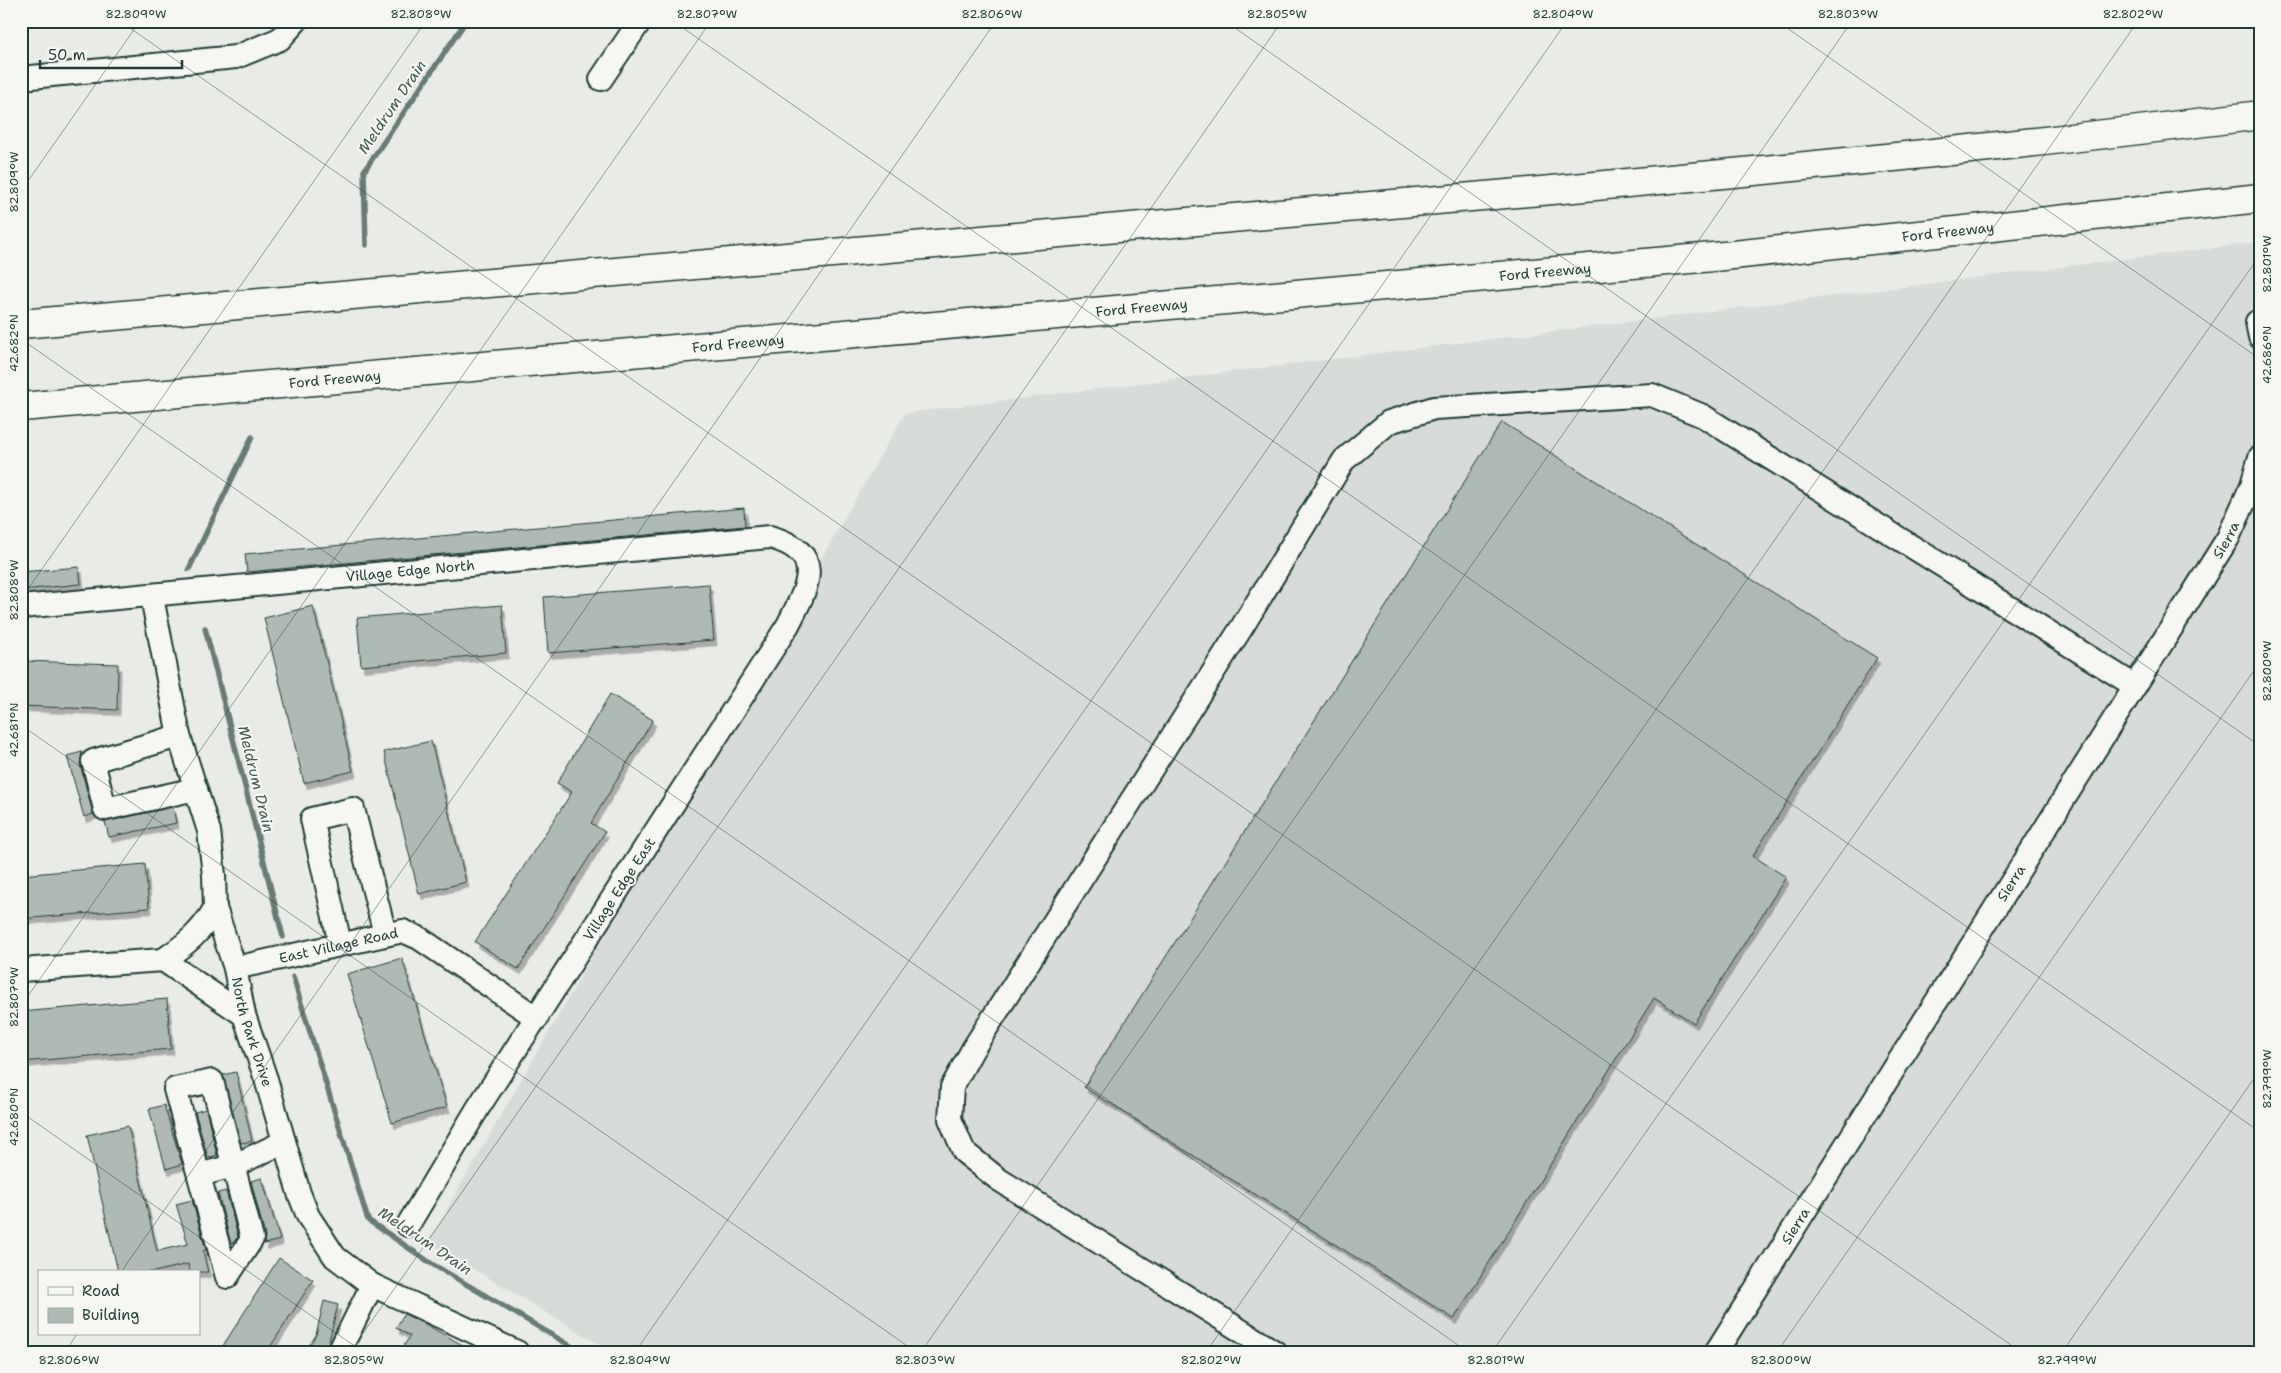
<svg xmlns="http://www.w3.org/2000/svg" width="2281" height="1373" viewBox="0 0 2281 1373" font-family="'Shantell Sans',sans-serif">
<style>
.built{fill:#d8dcd8}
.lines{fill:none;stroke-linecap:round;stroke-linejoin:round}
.stream{stroke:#687c75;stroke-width:5.5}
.building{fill:#b0bab5;stroke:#1f3d34;filter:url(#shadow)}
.minor-casing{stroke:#1f3d34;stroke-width:26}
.highway-casing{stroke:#1f3d34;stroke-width:31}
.minor{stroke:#f6f6f2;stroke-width:22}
.highway{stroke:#f6f6f2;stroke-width:28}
.ticks{fill:none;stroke:#1f3d34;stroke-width:1;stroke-opacity:0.45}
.labels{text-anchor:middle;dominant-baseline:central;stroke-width:4;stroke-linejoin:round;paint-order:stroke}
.street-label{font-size:14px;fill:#1f3d34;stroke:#f6f6f2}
.water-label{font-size:15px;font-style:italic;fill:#445c54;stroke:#f6f6f2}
.neatline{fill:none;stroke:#1f3d34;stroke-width:2}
.ticks-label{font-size:12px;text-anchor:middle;fill:#1f3d34}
</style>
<defs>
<filter id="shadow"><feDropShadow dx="3" dy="5.5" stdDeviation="0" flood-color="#0004"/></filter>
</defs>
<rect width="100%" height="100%" fill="#e9ebe7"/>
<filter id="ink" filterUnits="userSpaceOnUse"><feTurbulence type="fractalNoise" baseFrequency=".02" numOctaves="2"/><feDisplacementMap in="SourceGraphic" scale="10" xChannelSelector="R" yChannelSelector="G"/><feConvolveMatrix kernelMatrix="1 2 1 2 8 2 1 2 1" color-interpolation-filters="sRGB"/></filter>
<g filter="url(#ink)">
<path class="built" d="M2260,242V1352H612L428,1242L905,413Z"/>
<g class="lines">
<g class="stream">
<path d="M366,245L364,171L466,21"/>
<path d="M189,569L252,437"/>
<path d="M205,628L283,937"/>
<path d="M293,977L368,1220L432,1264L581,1352"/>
</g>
</g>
<g class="building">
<path d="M1502,422L1877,658L1753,856L1786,877L1694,1023L1654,998L1454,1319L1084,1087Z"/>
<path d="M744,508L745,526L247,572L245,554Z"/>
<path d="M79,567L81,584L21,590V572Z"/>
<path d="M709,584L714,640L548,653L544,597Z"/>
<path d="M502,605L506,653L361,666L357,618Z"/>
<path d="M313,606L353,771L304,783L264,618Z"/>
<path d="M21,661L118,664L117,710L21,706Z"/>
<path d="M610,694L653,720L591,823L605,832L518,969L475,942L572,792L557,783Z"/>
<path d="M431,741L466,882L419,894L384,752Z"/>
<path d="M82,752L80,764L93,814L84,817L67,756Z"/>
<path d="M173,807L176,823L109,837L105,822Z"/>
<path d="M145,864L149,908L21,919V875Z"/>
<path d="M402,958L447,1107L392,1123L347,974Z"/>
<path d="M167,999L171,1049L21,1062V1012Z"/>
<path d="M236,1072L252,1141L241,1143L223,1075Z"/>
<path d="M164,1105L182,1164L166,1169L149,1109Z"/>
<path d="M206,1109L217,1155L208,1158L195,1112Z"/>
<path d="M128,1126L157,1251L188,1244L176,1204L192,1200L206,1250L203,1251L208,1272H190L188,1264L154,1272H118L87,1135Z"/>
<path d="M262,1178L280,1240L264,1244L265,1236L251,1181Z"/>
<path d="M226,1191L238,1237L231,1244L218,1193Z"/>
<path d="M279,1258L313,1280L267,1352H219Z"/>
<path d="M324,1301L338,1305L326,1352H305L316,1335Z"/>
<path d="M404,1314L425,1324L475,1352H400L410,1336L396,1328Z"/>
</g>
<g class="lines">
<g class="minor-casing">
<g id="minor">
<path d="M21,78L236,57L280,39L296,21"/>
<path d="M601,79L640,21"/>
<path d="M2260,322H2257L2260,337"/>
<path id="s1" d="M152,597L179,736L209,831L214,875L215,908L235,968L244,1015L266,1079L299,1193L308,1216L335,1257L372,1285L517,1352"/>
<path id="s2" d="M21,607L770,537C827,553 808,586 788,625L478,1108L408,1225"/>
<path d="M179,736L93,761L105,809L196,789"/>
<path d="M340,944L312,819L353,809L385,934"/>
<path d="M163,960C185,945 202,932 215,908"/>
<path id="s3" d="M235,968L403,931L419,938L537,1018"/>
<path d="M21,970L163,960L244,1015"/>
<path d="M212,1081L252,1239L227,1277L175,1089Z"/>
<path d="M199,1175L233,1166L284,1142"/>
<path d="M339,1352L372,1285"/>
<path d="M1275,1352L998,1179L964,1152L950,1119L952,1087L973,1049L1242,627L1344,460L1389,422L1434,408L1652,395L1703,416L2135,686"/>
<path id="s4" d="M1716,1352L2228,538L2252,485L2260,457"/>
</g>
</g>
<g class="highway-casing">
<g id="highway">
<path d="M21,324C527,276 1035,239 1541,191C1781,169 2021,146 2260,115"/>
<path id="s5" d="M21,407L1724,256L2260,198"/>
</g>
</g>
<use href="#minor" class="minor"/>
<use href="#highway" class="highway"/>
</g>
</g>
<path class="ticks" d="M120,21L2021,1352M673,21L2260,1132M1225,21L2260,746M1777,21L2260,359M21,191L140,21M21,339L1468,1352M21,599L426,21M21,725L916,1352M21,1006L711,21M21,1112L363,1352M121,1272L996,21M65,1352L77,1334M350,1352L1282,21M635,1352L1567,21M921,1352L1852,21M1206,1352L2138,21M1492,1352L2260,255M1777,1352L2260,662M2062,1352L2260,1070"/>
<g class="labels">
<g class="street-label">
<text stroke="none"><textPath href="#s5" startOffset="1935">Ford Freeway</textPath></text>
<text stroke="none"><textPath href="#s5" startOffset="1530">Ford Freeway</textPath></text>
<text stroke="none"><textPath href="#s5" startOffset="1125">Ford Freeway</textPath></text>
<text stroke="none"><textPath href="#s5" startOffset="720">Ford Freeway</textPath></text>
<text stroke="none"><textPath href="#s5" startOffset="315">Ford Freeway</textPath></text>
<text stroke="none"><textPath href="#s4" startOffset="959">Sierra</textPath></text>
<text stroke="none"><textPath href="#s2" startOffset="391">Village Edge North</textPath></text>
<text stroke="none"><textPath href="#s4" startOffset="554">Sierra</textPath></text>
<text transform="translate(619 889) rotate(-57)">Village Edge East</text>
<text stroke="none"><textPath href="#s3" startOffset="106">East Village Road</textPath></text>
<text stroke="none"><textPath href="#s1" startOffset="448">North Park Drive</textPath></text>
<text stroke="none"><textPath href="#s4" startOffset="149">Sierra</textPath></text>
</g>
<g class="water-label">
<text transform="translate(392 107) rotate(-56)">Meldrum Drain</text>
<text transform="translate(256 779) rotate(76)">Meldrum Drain</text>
<text transform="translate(425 1241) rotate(34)">Meldrum Drain</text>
</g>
</g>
<rect width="2281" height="1373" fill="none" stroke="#f6f6f2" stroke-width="55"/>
<rect x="38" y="1270" width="162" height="65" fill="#f6f6f2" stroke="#a0aca6"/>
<rect x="48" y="1287" width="25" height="8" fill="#f6f6f2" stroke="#a0aca6"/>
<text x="82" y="1296" font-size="15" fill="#1f3d34">Road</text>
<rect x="48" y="1308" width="25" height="15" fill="#b0bab5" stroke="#a0aca6"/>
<text x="82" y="1320" font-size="15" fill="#1f3d34">Building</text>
<path d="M40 60v8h142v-8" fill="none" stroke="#1f3d34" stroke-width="2.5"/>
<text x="48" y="60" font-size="15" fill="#1f3d34" stroke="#f6f6f2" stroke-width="4" paint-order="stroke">50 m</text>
<rect x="28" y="28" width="2226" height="1318" class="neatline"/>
<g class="ticks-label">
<text x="136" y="18">82.809°W</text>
<text x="421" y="18">82.808°W</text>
<text x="707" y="18">82.807°W</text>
<text x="992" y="18">82.806°W</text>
<text x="1277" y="18">82.805°W</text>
<text x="1563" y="18">82.804°W</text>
<text x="1848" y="18">82.803°W</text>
<text x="2133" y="18">82.802°W</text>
<text transform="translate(14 182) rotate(-90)" y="4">82.809°W</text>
<text transform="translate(2267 264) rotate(-90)" y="4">82.801°W</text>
<text transform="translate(14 343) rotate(-90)" y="4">42.682°N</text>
<text transform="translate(2267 355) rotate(-90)" y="4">42.686°N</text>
<text transform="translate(14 590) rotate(-90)" y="4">82.808°W</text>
<text transform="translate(2267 671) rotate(-90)" y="4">82.800°W</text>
<text transform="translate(14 730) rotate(-90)" y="4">42.681°N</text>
<text transform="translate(14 997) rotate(-90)" y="4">82.807°W</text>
<text transform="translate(2267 1079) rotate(-90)" y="4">82.799°W</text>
<text transform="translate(14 1117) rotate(-90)" y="4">42.680°N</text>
<text x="69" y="1364">82.806°W</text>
<text x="354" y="1364">82.805°W</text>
<text x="640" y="1364">82.804°W</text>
<text x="925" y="1364">82.803°W</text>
<text x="1211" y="1364">82.802°W</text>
<text x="1496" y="1364">82.801°W</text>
<text x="1781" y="1364">82.800°W</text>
<text x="2067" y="1364">82.799°W</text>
</g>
</svg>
